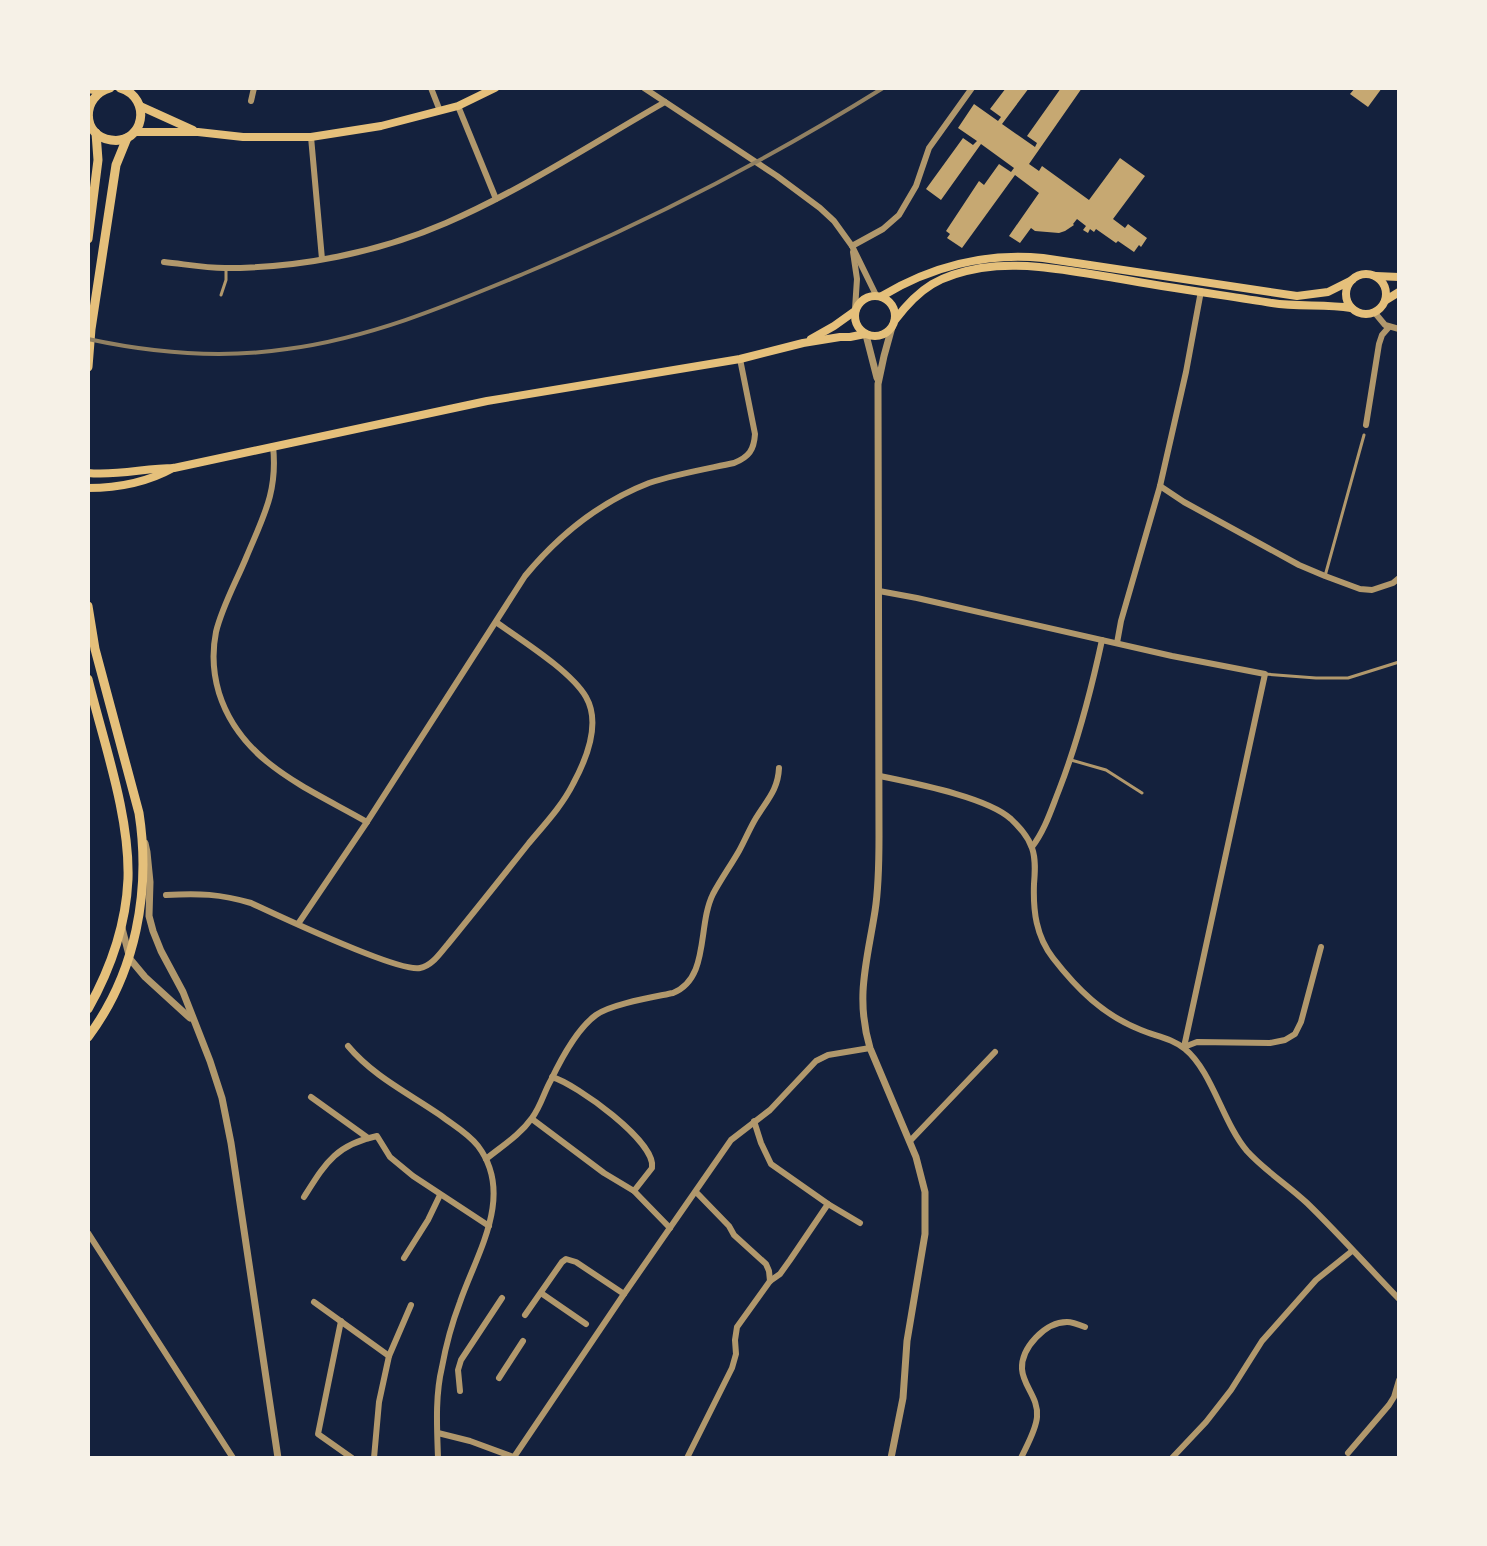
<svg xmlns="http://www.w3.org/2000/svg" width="1487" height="1546" viewBox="0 0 1487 1546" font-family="Poppins,sans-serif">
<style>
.building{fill:#c6a872}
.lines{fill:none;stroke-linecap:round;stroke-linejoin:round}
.service{stroke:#b1986c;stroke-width:3}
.minor{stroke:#b1986c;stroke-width:6}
.tertiary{stroke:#b1986c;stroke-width:7}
.secondary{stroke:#e5c07b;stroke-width:8}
.primary{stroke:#e5c07b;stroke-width:9}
.rail{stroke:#918062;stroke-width:4}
</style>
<rect width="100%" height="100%" fill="#14213d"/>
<g class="building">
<path d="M1006,88H1029L1002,124L1035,147L1037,143L1027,136L1061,88H1082L1029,164L1039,171L1042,166L1089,200L1120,158L1145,176L1113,219L1125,228L1128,224L1147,238L1141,247L1139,245L1134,252L1118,241L1116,243L1096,229L1094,232L1090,229L1088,233L1083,230L1086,226L1077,219L1073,224L1074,225L1065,231L1059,233L1035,231L1031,228L1020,243L1009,236L1039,193L1015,175L962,248L947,238L950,234L946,231L979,181L984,185L999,164L1011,172L1014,168L981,144L941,200L926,189L963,138L973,145L977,141L958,128L974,104L998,121L1001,117L990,109Z"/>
<path d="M1355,88H1382L1368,107L1350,94Z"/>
</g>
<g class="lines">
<g class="service">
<path d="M221,295L226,280V268"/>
<path d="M1325,576L1364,435"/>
<path d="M1265,674L1316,678H1348L1399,662"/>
<path d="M1071,760L1106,770L1142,793"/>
</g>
<g class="minor">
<path d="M431,88L440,111"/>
<path d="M644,88L777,176L820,208L834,221L852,246L876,295"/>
<path d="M251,101L254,88"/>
<path d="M458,106L496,199"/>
<path d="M311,137L322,259"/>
<path d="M852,246L883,229L899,215L916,186L929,148L972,88"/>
<path d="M853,252L857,279L855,309"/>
<path d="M164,262C184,264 204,268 225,268C299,268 377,253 446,223C522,190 593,143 665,102"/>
<path d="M1375,313L1385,325L1399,329"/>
<path d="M1366,425L1379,344L1382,335L1389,327"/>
<path d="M273,446C278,492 263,517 246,558C236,582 222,607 216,632C212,652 213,673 219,693C241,763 308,788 367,822"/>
<path d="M1160,486L1184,502L1299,565L1325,576L1360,589L1372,590L1393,583L1399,578"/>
<path d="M879,591L917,598L1172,656L1265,674L1184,1047"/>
<path d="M1117,643L1121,621L1160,486L1186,372L1201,291"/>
<path d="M880,776C913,783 987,797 1011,819C1019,827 1028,836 1032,848C1036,859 1035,872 1034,884C1033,911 1036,936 1053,958C1077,989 1103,1015 1141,1030C1155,1036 1172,1038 1185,1049C1212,1071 1223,1123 1247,1151C1265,1171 1288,1185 1307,1203C1339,1234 1368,1267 1399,1299"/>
<path d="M1032,847C1045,830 1051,810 1059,790C1078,741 1091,691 1102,640"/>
<path d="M166,895C199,893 220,894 251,903C277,915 399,973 420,968C432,966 440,953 448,944C475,911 502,877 529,843C544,825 562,806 573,784C586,760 601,723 586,697C571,671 521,640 496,622"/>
<path d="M298,924L367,822L525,576C558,536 600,502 649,483C676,474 706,469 734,463C749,457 754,450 755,434L740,359"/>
<path d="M348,1046C373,1076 408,1093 440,1115C453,1125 468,1133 478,1146C515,1195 477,1253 460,1302C452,1323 446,1345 442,1367C435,1396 437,1428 438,1458"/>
<path d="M1184,1047L1197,1042L1270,1043L1285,1040L1295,1034L1301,1022L1321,947"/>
<path d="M552,1077C576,1084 657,1142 652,1168L634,1191"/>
<path d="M311,1097L368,1138"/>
<path d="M532,1119L604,1173L634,1191L670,1228"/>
<path d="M754,1121L761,1143L771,1164L828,1204L860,1223"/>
<path d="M910,1141L995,1052"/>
<path d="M486,1159C502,1146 520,1135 532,1118C541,1106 544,1092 551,1080C561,1059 578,1028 596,1015C611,1004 654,997 673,993C710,978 697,926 713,894C721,879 731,865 739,851C745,840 750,828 756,818C767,800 778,790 779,768"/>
<path d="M696,1192L729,1226L734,1235L766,1264L769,1271L770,1281"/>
<path d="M304,1197C325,1164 335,1145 377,1136L390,1157L413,1176L489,1226"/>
<path d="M88,1233L233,1458"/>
<path d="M404,1258L428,1220L440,1195"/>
<path d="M541,1293L586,1324"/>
<path d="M314,1302L389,1356"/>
<path d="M525,1315L562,1262L566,1259L576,1262L624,1294"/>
<path d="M341,1321L318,1434L352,1458"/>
<path d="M499,1378L523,1341"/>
<path d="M460,1391L458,1370L461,1360L502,1298"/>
<path d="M438,1433L470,1441L516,1458"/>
<path d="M1348,1453L1389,1405L1394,1397L1399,1380"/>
<path d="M514,1457L624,1294L731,1140L770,1110L816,1061L828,1055L870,1048"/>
<path d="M374,1458L379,1402L389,1356L411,1305"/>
<path d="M687,1458L732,1368L736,1354L735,1340L737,1327L770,1281L780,1274L790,1260L828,1204"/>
<path d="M1021,1458C1027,1445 1036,1430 1037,1417C1039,1398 1023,1386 1022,1369C1021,1348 1045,1322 1067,1322C1072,1322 1080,1325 1085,1327"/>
<path d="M1172,1458L1206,1422L1231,1390L1262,1341L1316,1280L1352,1251"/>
</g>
<g class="tertiary">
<path d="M866,335L877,378"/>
<path d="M145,843L147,852L150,882L149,916L153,931L161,951L183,992L210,1061L222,1098L231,1143L278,1458"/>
<path d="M122,928L130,959L145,977L190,1018"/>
<path d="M891,1458L903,1398L907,1341L925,1234V1192L916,1157L870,1048C855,997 867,962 875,911C879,886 879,861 879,836L878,384L884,356L892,327"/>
</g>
<g class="secondary">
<path d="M88,89L100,91"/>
<path d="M140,106L193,130"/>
<path d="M134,132H198L243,137H311L381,126L458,106L495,88"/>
<circle cx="1366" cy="294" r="20"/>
<path d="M1376,276L1399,277"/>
<circle cx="875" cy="316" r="20"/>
<path d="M882,296C930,267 986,252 1043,258L1297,296L1328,292L1352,280"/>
<path d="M1386,300L1399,292"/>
<path d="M895,320C920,287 940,275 981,268C1028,261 1075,272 1121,279C1171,288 1222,295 1272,303C1298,307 1325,304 1351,308"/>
<path d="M811,339L834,326L855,311"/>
<path d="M88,473C118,476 145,468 174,468L487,401L740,359L803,343L840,337H850L865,334"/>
<path d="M88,488C119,488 146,483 173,468"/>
</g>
<g class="primary">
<path d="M110,88C81,96 81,136 111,140C144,145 153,98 120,88"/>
<path d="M88,239L98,160L96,133"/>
<path d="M88,367L91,329L116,165L127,138"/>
<path d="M88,606L95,649L139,813C151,891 136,973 88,1037"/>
<path d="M88,679C103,741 130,815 128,879C126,924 110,970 88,1009"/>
</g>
<path class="rail" d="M88,339C153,353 220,359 287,349C370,338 446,306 523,274C647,222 769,159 883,88"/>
</g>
<rect width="1487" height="1546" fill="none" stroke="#f6f1e7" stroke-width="180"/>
</svg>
